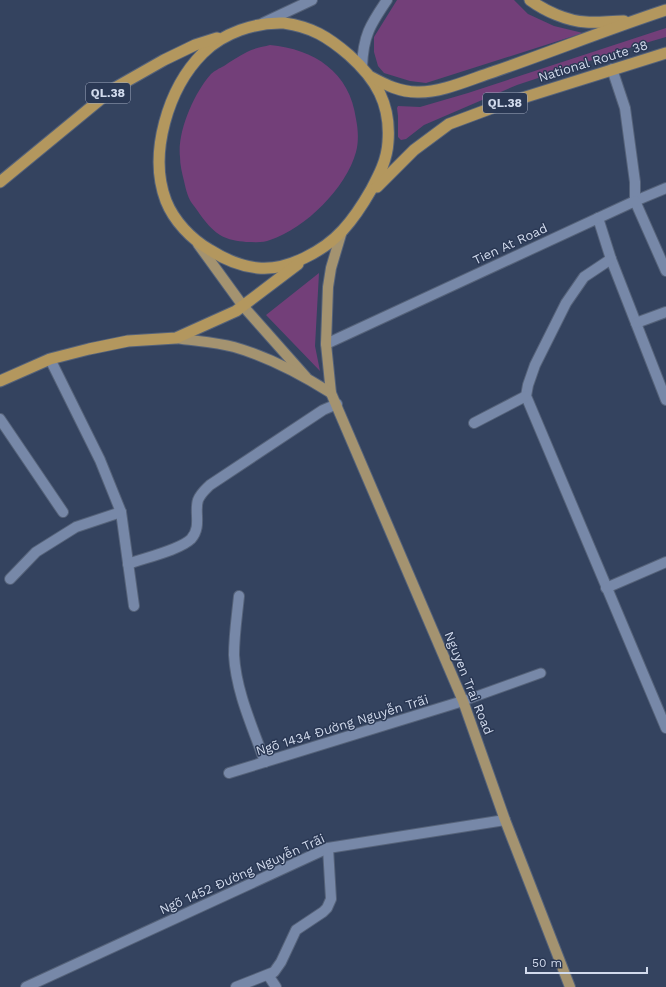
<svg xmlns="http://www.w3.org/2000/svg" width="666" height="987" viewBox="0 0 666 987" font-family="'Work Sans',sans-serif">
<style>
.green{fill:#733f79}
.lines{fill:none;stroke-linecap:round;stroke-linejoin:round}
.service-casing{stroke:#556279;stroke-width:11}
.minor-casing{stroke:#556279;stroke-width:12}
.tertiary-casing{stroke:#556279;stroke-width:12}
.primary-casing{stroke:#556279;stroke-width:12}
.trunk-casing{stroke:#556279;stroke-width:13}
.service{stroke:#7788a8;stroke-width:9}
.minor{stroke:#7788a8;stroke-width:10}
.tertiary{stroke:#7788a8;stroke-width:10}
.primary{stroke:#a49370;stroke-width:10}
.trunk{stroke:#b3975e;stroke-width:11}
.labels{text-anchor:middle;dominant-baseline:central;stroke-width:3;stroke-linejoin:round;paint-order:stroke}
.shield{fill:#2a3854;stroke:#9fa9be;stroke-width:1}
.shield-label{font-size:12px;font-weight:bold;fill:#d1daec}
.street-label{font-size:13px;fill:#d1daec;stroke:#2a3854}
</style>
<rect width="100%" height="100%" fill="#34435f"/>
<g class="green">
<path d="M397,0H514L528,14L554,26L583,33L426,83L410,81L384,73L378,66L374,52V37Z"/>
<path d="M666,28V37L635,46L517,85L424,125L406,139L401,140L398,137V116L397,108L398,106L420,107L468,93Z"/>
<path d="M270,45C314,49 350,72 356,119C358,129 359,141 356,152C346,188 306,228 270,240C264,243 254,242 246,242C238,241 228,240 220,235C209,228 202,217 194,206C188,199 186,190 184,181C182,173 180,165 180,157C177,132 194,93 211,74C214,71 220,68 224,66C231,61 239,56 247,52C254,48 263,47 270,45Z"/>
<path d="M319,273L315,346L320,371L266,315Z"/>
</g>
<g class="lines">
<g class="service-casing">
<path id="service" d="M463,701L541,673"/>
</g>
<g class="minor-casing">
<g id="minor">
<path d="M612,69L625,108L635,182V201L666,188"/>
<path d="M598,218L611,259L666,400"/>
<path d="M611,259L584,277L566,303L535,365L528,385L526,396L666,728"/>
<path d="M636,323L666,312"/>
<path d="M50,359L100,460L121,512L134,606"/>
<path d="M0,419L63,512"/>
<path d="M474,423L526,396"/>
<path d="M128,564C144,558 180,550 191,539C202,527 194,512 198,500C201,493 205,490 210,485L323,410L337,404"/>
<path d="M10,579L36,552L76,527L121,512"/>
<path d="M606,588L666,562"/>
<path d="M239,596C237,616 234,635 234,655C236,692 253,728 265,762"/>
<path d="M229,773L463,701"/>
<path d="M268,975L276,987"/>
<path d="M26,987L328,848L505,820"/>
<path d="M236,987L274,972L281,962L296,930L323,912L327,908L331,899L328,848"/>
</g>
</g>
<g class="tertiary-casing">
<g id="tertiary">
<path d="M263,23L312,0"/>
<path d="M362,67C363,36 370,25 387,0"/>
<path d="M326,344L635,201L666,271"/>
</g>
</g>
<g class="primary-casing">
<g id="primary">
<path d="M342,231L331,268L328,287L326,344L331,393L463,701L505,820L570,987"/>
<path d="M198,244L243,306L306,377"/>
<path d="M176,338C195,341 215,342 234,347C269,357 301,374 331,393"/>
</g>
</g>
<g class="trunk-casing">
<g id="trunk">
<path d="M530,0C545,11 567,21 586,22C598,23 611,21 624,21"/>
<path d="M284,23C312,27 328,37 349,55C376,79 391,104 388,142C387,160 379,175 371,190C363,204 354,218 343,230C324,251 287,271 258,268C240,266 224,259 210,250C191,239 174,221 166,201C148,154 168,88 203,53C223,33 255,22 284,23Z"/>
<path d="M371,77C386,85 400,92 417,92C441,93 471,79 493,72C551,52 608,29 666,10"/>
<path d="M0,182L113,89L164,60L195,45L217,38"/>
<path d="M377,187L414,150L449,124L500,105L666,53"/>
<path d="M0,381L50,359L89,349L128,341L176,338L236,311L298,264"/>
</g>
</g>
<use href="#service" class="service"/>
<use href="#minor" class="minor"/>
<use href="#tertiary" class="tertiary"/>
<use href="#primary" class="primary"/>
<use href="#trunk" class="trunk"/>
</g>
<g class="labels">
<g class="shield">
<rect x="86" y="83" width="44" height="20" rx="3"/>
<rect x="483" y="93" width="44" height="20" rx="3"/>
</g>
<g class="shield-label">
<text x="108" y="93">QL.38</text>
<text x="505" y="103">QL.38</text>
</g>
<g class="street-label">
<text transform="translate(593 61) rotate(-17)">National Route 38</text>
<text transform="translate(510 244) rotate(-25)">Tien At Road</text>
<text transform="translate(469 683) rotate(68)">Nguyen Trai Road</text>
<text transform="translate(342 725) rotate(-17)">Ngõ 1434 Đường Nguyễn Trãi</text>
<text transform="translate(242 874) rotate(-24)">Ngõ 1452 Đường Nguyễn Trãi</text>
</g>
</g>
<path d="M526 967v6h121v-6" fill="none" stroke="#d1daec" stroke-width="2"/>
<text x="532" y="967" font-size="12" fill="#d1daec" stroke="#2a3854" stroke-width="3" paint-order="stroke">50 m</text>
</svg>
